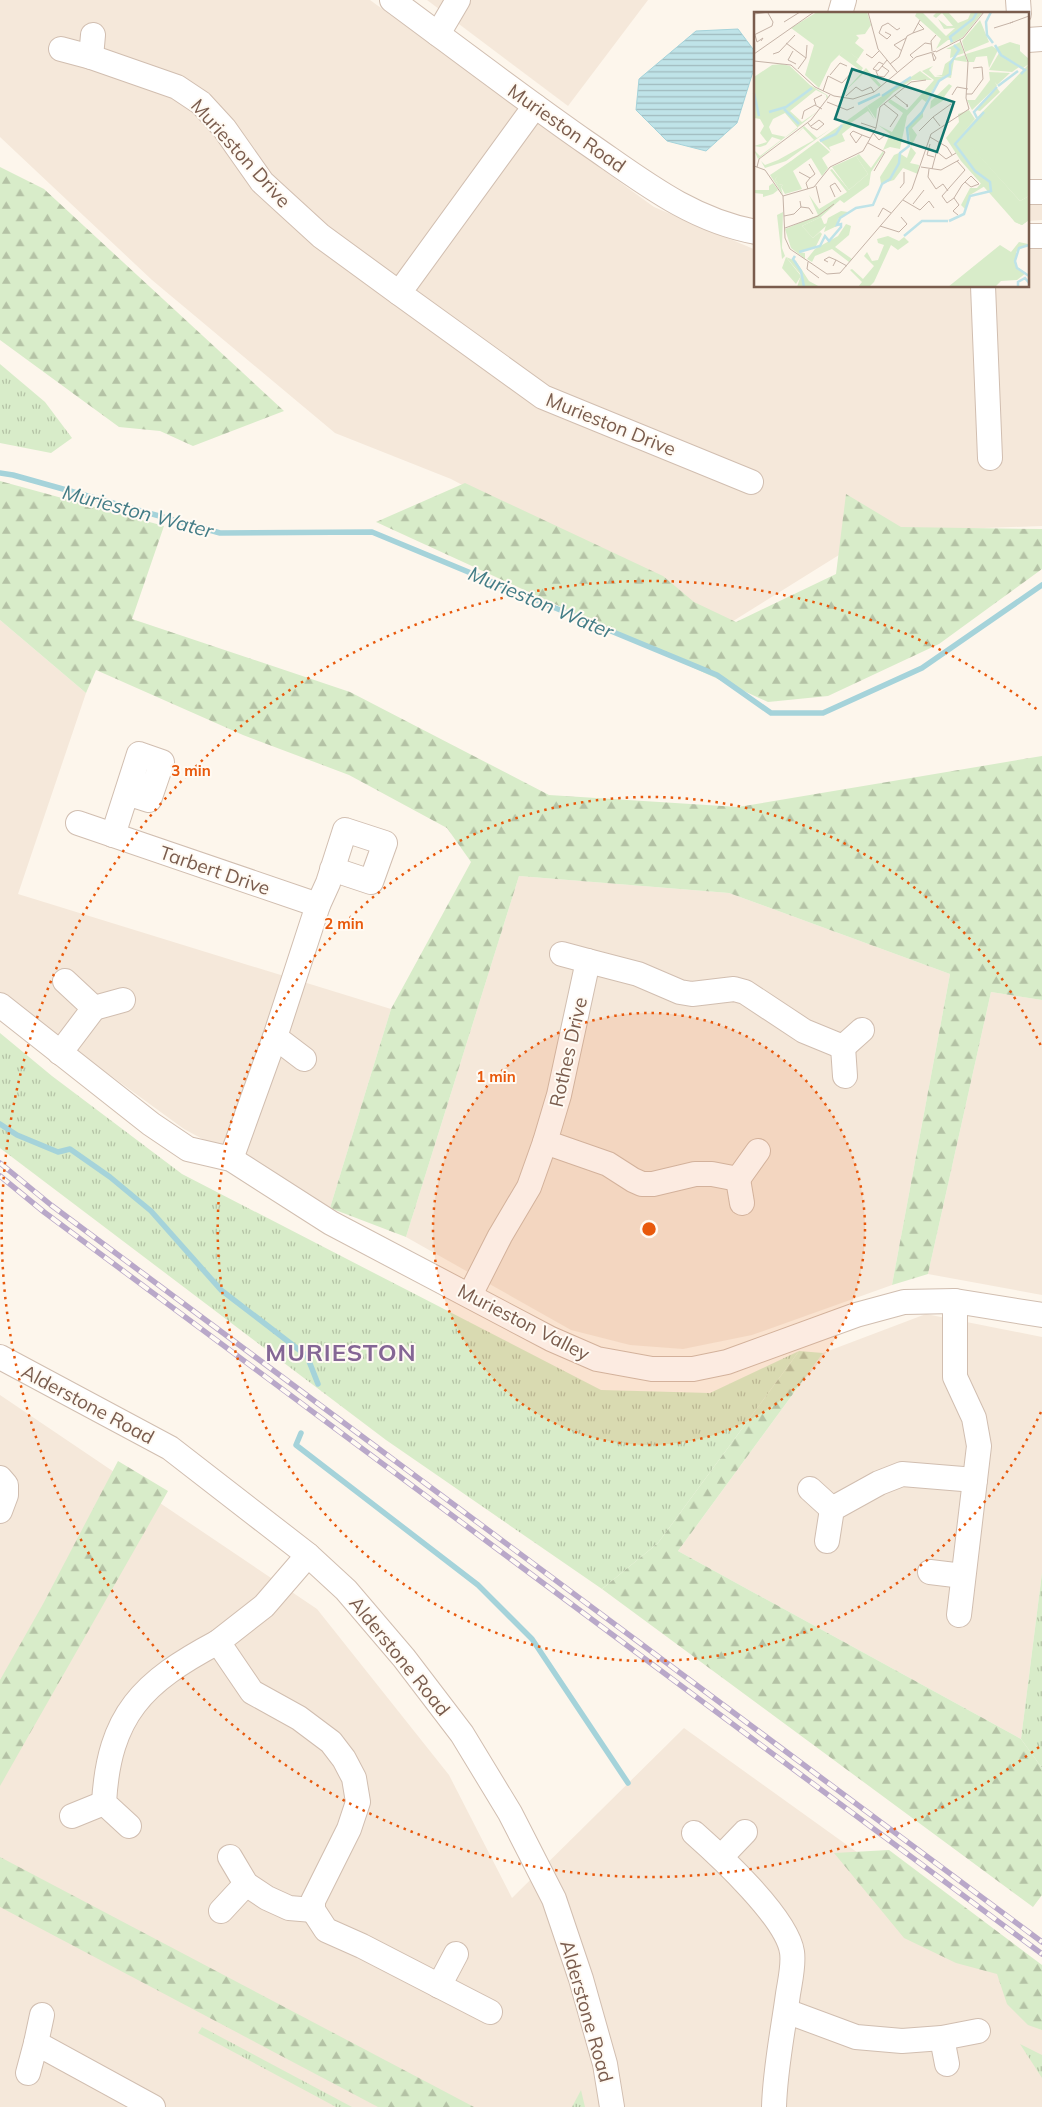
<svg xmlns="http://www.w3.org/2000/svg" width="1042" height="2107" viewBox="0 0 1042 2107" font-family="Mulish,sans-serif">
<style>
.residential{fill:#f5e8da}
.grass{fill:url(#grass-tufts)}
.forest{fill:url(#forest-firs)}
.water{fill:url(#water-rules);stroke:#a5d3da}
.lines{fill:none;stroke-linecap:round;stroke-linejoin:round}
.stream{stroke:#a5d3da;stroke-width:5.5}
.minor-casing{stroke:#d1beb0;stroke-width:26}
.minor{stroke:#fff;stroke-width:24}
.rail-casing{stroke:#b9a8c9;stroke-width:5.5}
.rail{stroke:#fffaf3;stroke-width:4;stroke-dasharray:11;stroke-linecap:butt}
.ring{fill:none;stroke:#e8590c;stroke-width:2.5;stroke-dasharray:2.5 5}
.labels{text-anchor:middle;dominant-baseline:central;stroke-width:4;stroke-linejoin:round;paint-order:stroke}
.street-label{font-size:19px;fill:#7a5c4d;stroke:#fffaf3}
.water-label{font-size:20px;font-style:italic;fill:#437c86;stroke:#fffaf3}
.district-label{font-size:24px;font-weight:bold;letter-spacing:1px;fill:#846695;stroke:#fffaf3}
.inset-river{fill:none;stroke:#bfe3e8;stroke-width:2.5}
.inset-road{fill:none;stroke:#c5b3a7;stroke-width:1}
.view{fill:#0f766e;fill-opacity:0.15;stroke:#0f766e;stroke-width:2.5}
.inset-edge{fill:none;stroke:#7a5c4d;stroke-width:2.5}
.centre{fill:#e8590c;stroke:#fffaf3;stroke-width:2.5}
.ring-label{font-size:15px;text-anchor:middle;font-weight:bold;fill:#e8590c;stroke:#fffaf3;stroke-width:4;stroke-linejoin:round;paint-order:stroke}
</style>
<defs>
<pattern id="grass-tufts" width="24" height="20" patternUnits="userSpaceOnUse" patternTransform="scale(1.25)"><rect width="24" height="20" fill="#d8ecc9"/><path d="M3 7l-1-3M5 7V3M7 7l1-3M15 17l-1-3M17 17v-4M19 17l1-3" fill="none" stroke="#b4c2a5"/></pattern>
<pattern id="forest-firs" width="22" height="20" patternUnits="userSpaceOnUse" patternTransform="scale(1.25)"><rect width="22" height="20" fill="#d8ecc9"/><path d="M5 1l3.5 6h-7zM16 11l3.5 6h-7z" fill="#b4c2a5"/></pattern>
<pattern id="water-rules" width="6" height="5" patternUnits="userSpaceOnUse" patternTransform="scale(1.25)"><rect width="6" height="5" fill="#bfe3e8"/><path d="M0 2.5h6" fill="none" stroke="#a0bbbe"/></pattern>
</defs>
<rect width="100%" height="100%" fill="#fdf6ec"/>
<g class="residential">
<path d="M0,0H370L654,207L756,250V286H1028V247L1042,246V526L902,531L847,550L722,628L548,530L451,479L335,433L152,280L0,137Z"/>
<path d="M427,0H648L568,106Z"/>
<path d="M1042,200V220L1028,221V201Z"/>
<path d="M0,620L86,693L18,894L391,1009L330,1208L184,1129L0,995Z"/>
<path d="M519,876L729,893L950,974L892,1285L752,1335L683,1349L630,1345L571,1330L406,1237Z"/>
<path d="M991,992L1042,1000V1295L928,1274Z"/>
<path d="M926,1314L1042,1337V1573L1021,1739L678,1551L823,1353Z"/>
<path d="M0,1395L317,1609L449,1775L512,1898L684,1728L1042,1985V2107H0Z"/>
</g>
<g class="grass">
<path d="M0,364L45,402L72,438L51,453L0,443Z"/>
<path d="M0,1033L52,1076L182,1174L601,1390L710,1393L799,1351L658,1543L602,1589L386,1440L0,1148Z"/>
<path d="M1042,1573V1768L1021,1739Z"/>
<path d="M202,2027L352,2107H336L198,2033Z"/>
<path d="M1020,2044L1042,2055V2078Z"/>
<path d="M581,2090L585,2107H572Z"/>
</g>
<g class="forest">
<path d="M0,167L44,189L284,411L193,446L160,431L119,427L0,340Z"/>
<path d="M0,481L164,526L132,619L350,692L549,795L738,807L1042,756V1000L991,992L928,1274L892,1285L950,974L729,893L519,876L406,1237L330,1208L391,1009L471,862L447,828L349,775L243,735L96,670L86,693L0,620Z"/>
<path d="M465,483L663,576L694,602L736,622L836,574L846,494L901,527L1042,529V569L939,644L828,696L768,702L376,522Z"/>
<path d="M799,1351L823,1353L678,1551L1021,1739L1042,1768V1895L1033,1907L602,1589L658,1543Z"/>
<path d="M118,1461L168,1491L0,1786V1680L43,1604Z"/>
<path d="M889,1850L1042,1965V2030L1028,2025L1007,2004L997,1974L956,1963L904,1938L834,1853Z"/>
<path d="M0,1857L474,2107H378L0,1907Z"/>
</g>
<path class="water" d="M738,29L756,53V62L737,123L706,151L667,141L636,110L639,79L696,31Z"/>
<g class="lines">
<g class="stream">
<path d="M0,473L13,475L220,533L372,532L717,675L771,713H823L922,668L1042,585"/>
<path d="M0,1124L17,1135L58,1152L70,1149L110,1177L151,1211L221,1290L307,1356L318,1384"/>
<path d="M301,1433L296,1445L478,1585L532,1639L628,1783"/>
</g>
<g class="minor-casing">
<g id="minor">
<path d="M392,0C457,48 521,97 587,143C641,180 690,220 756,232"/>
<path d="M1018,0L1019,14"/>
<path d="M840,14L844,0"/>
<path d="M438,34L458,0"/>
<path d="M1028,40L1042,39"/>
<path d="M61,49L91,57L177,87L201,103L224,128L262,182L321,236L399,293"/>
<path d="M91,57L93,35"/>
<path d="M535,106L399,293L543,397L751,482"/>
<path d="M1028,192H1042"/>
<path d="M1028,236H1042"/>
<path d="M983,286L990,458"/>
<path d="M78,823L318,905"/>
<path d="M113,835L139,754L162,762L149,800L127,793"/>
<path d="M562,954L588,961"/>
<path d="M0,1005L151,1124L188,1149L231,1159L331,1223L551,1339L597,1359L652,1369H693L727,1362L856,1315L904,1302L955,1301L1042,1315"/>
<path d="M94,1008L123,1000"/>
<path d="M275,1037L304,1059"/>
<path d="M843,1047L845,1076"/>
<path d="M60,1053L94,1008L65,981"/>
<path d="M545,1142L608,1164L633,1180L642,1184H653L695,1174H712L738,1179L758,1151"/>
<path d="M231,1159L275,1037L318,905L328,883L345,830L385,843L371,882L332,869"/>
<path d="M738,1179L742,1203"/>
<path d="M470,1295L500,1236L529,1187L545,1142L559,1095L588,961L638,974L680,992L692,994L734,989L745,992L804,1031L843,1047L862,1030"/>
<path d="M955,1301V1377L974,1418L979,1446L959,1615"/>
<path d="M0,1357L170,1448L308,1555L346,1590L404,1658L462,1734L510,1813L554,1899L581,1979L605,2064L612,2107"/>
<path d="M0,1478L6,1485V1495L0,1511"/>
<path d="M810,1489L832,1509"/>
<path d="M827,1541L832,1509L879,1483L902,1474L975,1480"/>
<path d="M308,1555L264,1606L218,1642L252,1692L299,1718L331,1742L344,1759L354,1778L358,1802L349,1829L313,1901V1910L326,1930L362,1946L490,2012"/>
<path d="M930,1572L963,1576"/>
<path d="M72,1816L104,1803"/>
<path d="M129,1826L104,1803C109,1714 143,1682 218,1642"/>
<path d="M694,1833C720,1856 787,1918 792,1952C794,1965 790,1981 788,1994C783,2031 775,2069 774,2107"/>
<path d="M230,1857L246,1884L267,1898L289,1908L313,1910"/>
<path d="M721,1857L745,1832"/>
<path d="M221,1911L246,1884"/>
<path d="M439,1986L456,1954"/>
<path d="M786,2011L856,2037L902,2041L942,2038L978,2031"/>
<path d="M942,2038L947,2064"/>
<path d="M36,2043L42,2015"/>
<path d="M28,2073L36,2043L153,2107"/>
</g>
</g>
<use href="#minor" class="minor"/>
<g class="rail-casing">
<g id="rail">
<path d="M0,1163L51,1205L1042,1942"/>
<path d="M0,1176L44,1212L1042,1954"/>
</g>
</g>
<use href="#rail" class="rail"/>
</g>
<circle cx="649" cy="1229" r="216" fill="#e8590c" fill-opacity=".12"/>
<g class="ring">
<circle cx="649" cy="1229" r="216"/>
<path d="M1041 1412A432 432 0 1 1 1041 1046"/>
<path d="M1039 1747A648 648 0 1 1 1039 711"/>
</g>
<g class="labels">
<g class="street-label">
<text transform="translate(567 128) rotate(35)">Murieston Road</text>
<text transform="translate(241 153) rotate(48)">Murieston Drive</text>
<text transform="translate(611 424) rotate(22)">Murieston Drive</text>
<text transform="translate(215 870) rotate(19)">Tarbert Drive</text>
<text transform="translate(568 1052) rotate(-77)">Rothes Drive</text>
<text transform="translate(524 1322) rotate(27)">Murieston Valley</text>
<text transform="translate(88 1404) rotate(28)">Alderstone Road</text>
<text transform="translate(400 1656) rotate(51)">Alderstone Road</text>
<text transform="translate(587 2011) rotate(74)">Alderstone Road</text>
</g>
<g class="water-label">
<text transform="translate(138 511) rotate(15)">Murieston Water</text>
<text transform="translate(541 602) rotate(23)">Murieston Water</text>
</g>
<g class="district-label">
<text x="341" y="1352">MURIESTON</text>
</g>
</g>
<g transform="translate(754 12)">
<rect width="275" height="275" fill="#fdf6ec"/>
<path d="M274,53L275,184L266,189L206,123ZM166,59L178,68H158L140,80L123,97L122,107L113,94ZM91,110L118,121L98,114L88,122L91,129L75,135L77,139L65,128ZM64,129L76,140L68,146L74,156L68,164L57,146L39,159L48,177L31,182L27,175L29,173L24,172L21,167L37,149ZM67,205L70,212L75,211L59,226L48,214Z" fill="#d8ecc9"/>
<path d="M163,0H168L192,24L201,16L190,17L184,7L193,14H199L188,1L182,6L179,4L183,0H194L204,11L214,7L217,0H229L209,25L196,32L197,28H194L182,37L187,27L161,4ZM226,8L235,30L211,40L208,29ZM206,30L210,41L196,46L197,37H192ZM256,30L266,33V39L275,47V52L269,56L253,47L265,55L258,60L235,58L245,41L247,42L244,38L235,56L233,44L222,45L220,50H214L212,42L238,34L244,38L243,35ZM91,36L104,47L102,50L109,56L107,59L85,43ZM211,43L213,50L200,48L197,66L182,63H188L191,52L198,47ZM28,52L36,54L56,73L73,83L74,85L73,88L72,83L62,78L36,99L48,110L64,99L4,147L0,138L6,144L27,128L18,125L12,133L6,135L0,134L13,130L6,121L10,114L6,107L0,106V65L18,53ZM31,101L44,116L32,125L18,122L15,115L19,107ZM179,54L175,58L181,65L193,64L184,69L172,90L168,87L153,104L146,137L136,135L129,138L136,122L124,113L138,120L149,101L134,90L136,87L153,98L180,68L168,59ZM112,56L127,73L125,75L111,60L88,82ZM235,60L256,61L243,73L241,70L243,74L218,98L213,88H221L236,68ZM195,72L198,74L190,85L193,86L176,97L177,89ZM243,76L246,80L226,99L222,98ZM113,94L121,108L114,99L94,113L91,110ZM215,98L221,107L207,123L266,189L275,184V208L268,213L261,210L207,149L192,126L205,110L204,102ZM169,100V105L158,116L163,123L157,135L162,141L156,151L165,153L164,162L149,156L140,168L127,172L126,165L140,143L145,141L153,146L157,134L154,116ZM50,114L63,126L78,116L32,149L11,156L7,149L11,153L24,148L60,128L49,116L41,124ZM129,139L130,141L117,160L115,173L90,191L86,188L67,205L48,214L59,226L66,220L68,222L61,236L45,240L51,241V247L37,236L31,217L64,203L55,183L65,197L93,180L76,158L78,157L95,178L114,162L102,144L105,142L117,156ZM37,149L35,155L21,167L24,172L29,173L27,175L29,183L16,163ZM19,171L24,178L19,182L9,185V182L0,181V178H15V174ZM87,199L94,200L84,207L83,214L70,220L74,206ZM29,200L28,236L31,244L28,247L23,203ZM92,212L97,214L95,223L81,235L98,247L95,250L78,237L61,244L58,250L53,247L61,237L84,224ZM134,224L145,229L150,225L155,230L144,238L137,233L120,270L115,275H104L108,270L96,258L98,257L109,267L120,254L110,244L113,240L118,249L124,248L130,233L124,231L123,227ZM265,230L274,232L262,240V254L272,261L263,268L247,269L241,275H194L246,233L257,240ZM32,245L42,249L55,269L66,275H43L47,263Z" fill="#d8ecc9" fill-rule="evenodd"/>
<path d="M63,0H113L117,13L111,22L102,23L105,26L101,31L110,38L104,47L91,37L77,51L65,76L51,63L60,33L37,16ZM102,144L114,162L95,178L78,155ZM228,170L231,174L216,183L211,197L207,193L216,176H223ZM275,193V208L268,213L261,210L257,205ZM32,245L47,264L42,272L28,256Z" fill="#d8ecc9"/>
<path class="inset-river" d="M237,0L232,10L233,23L239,31M198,30L196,25L219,7L223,0M241,33L247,43L271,58L267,62M244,74L264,59M0,81L5,104M128,84L157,65M104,92L126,82M30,97L45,112M15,100L32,95L58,76M223,106L220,100L243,75M66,129L82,122L88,113M195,209L210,202L216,184L237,179L236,170L221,159L201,132L230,100M150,224L168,209H194M275,233L265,236L261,249L263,256L275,264M45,240L66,234L71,224L75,229L87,215V212L83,213L86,206L102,196L119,193L128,172L136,167L145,151L146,141L155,134L153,116L168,100L185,69L196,62V52L205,38L200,33M41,244L39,247L47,259L50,275M264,275V270L271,266L275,271"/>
<path class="inset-road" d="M114,0L124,37L143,60M0,2L15,0M30,10L46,0M259,10L256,11L275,4M240,16L256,11M125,21L128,14L134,11L143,18L146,16M125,21L133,27L137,23L131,20M159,21L170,17L164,11M0,23L18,14L19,10L14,1M1,23L3,30L9,26L7,29M32,31L52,46M39,39L34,48L42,52M148,39L140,33L152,26M178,39L177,29L182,23M182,40L209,26L230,0M178,41L180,49L182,46L179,41M0,42L60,0M19,42L25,40L41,23M112,42L118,46L125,39M159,46L156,43L171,31L177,32M0,49L37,53L61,75L80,84L99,87L120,80L162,45L182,39M129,52L125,50L119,57L124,59L133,48M136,52L145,45L153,24L159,21L166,8M44,57L52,46L53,33M122,59L124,64L130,65L135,59L128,54M76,63L86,51L93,54M69,79L74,64L88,71L99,59M212,82H218L229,67L228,55L219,56M140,83L154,94L153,95V92M198,83L203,75L214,77M92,84L102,75L108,79L117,75L120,80M73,90L93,98L100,95M130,92L144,103L136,115M62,93L60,87L68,83M179,105L197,92M48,107L50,99L61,93L68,97M54,111L58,116H59L63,118L70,112L65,108L57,114M107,111L122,116M165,119L179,105L186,114M119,121L125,128L131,123M108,123L99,119L96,122L102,131L108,123L116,126M176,125L193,135L198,143M114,131L131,140L120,159M176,132L173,143L180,145M182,139L192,147L202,141M203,149L211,158L188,184L193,191L200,186L208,173L217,164L225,172L217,175L211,170M55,152L61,162L56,166M0,154L11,158L29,184L31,226L36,237L73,262L86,261L158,177L177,122L215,97L212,86L214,50L206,28M3,155L5,147L57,108L76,83M167,155L187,158L205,148M175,157L174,165L182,177L189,172L194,179M178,157L185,130M45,160L56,166L52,171L54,177M62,174L66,191M146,176L150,171V160M29,184L60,175L76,155L109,139L122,116L126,95L157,70L172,68M81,185L76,174L81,171L87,180M200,186L205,193L199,199L204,203M149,188L166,198L175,189L180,196M159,192L170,178M47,195L55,196L59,202M30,204L40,202L47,195L46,189M124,205L129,196L137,201M126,214L145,220L153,212L147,205M31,216L64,204L80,192M54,250L53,257L65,266M74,250L70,248L75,245L82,248M79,254L82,248L93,254"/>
<path class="view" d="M98,57L200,90L183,140L81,107Z"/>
<rect width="275" height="275" class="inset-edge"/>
</g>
<circle cx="649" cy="1229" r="8" class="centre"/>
<g class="ring-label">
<text x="191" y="776">3 min</text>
<text x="344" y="929">2 min</text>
<text x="496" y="1082">1 min</text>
</g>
</svg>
